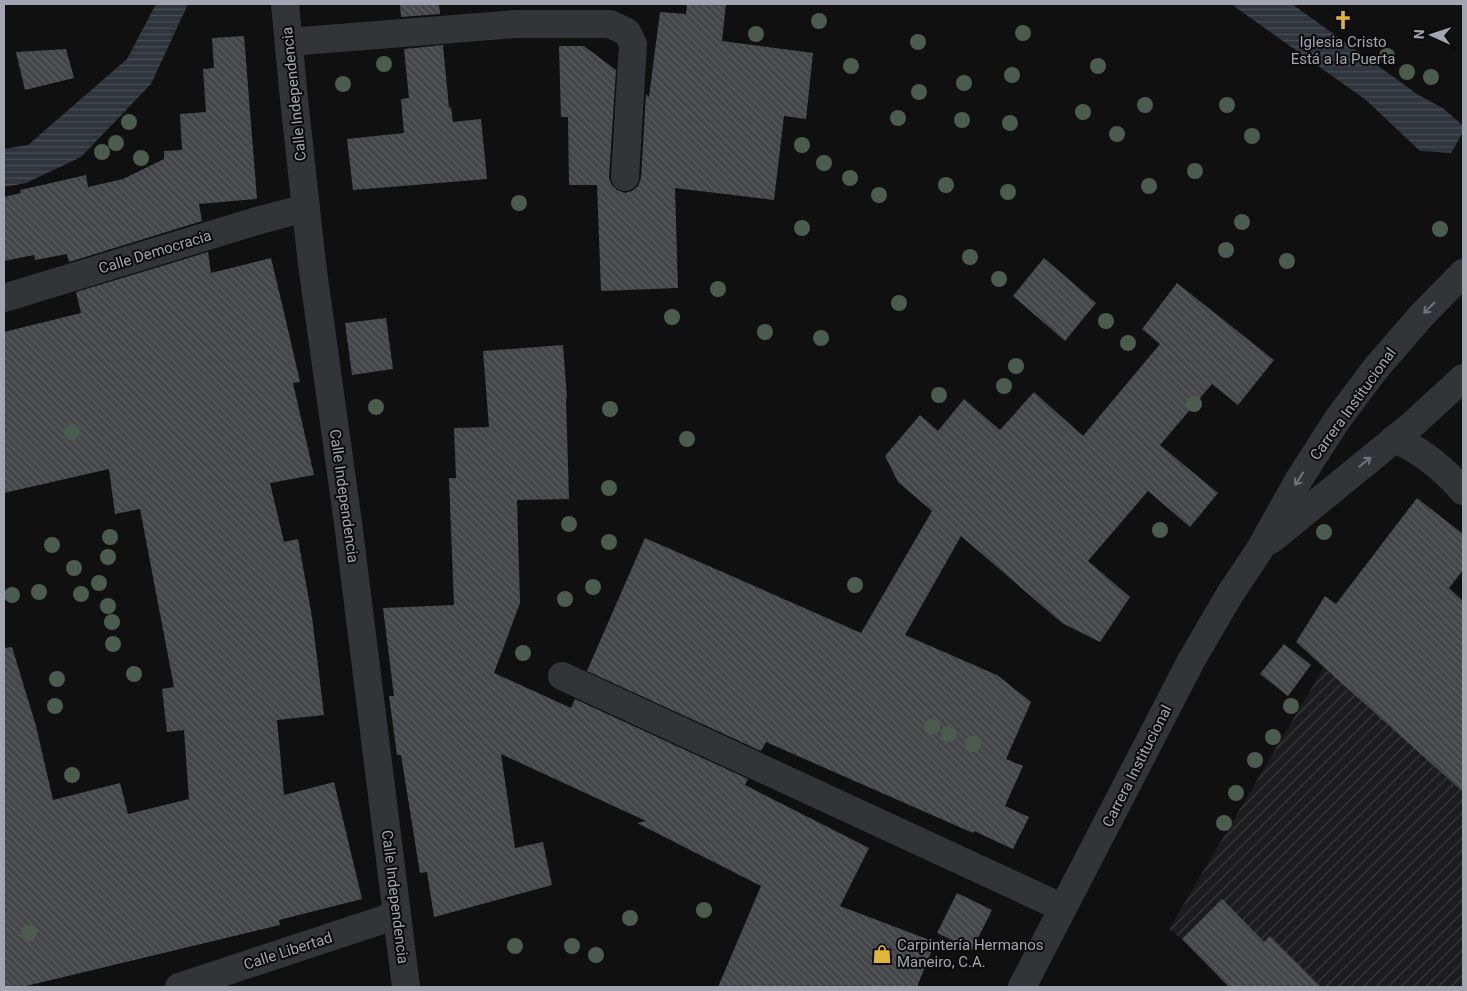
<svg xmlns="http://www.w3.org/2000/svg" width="1467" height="991" viewBox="0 0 1467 991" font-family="Roboto,sans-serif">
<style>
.industrial{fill:url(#industrial-furrows)}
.water{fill:url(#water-rules)}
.building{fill:url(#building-back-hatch)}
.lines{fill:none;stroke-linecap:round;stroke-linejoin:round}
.street{stroke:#333438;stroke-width:28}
.tree{fill:#4b5c4e}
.oneway{stroke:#71737b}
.labels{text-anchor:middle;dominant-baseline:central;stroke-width:4;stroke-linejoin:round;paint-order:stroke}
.poi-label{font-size:15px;fill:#a3a6b1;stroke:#0b0b0c}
.street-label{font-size:15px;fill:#a3a6b1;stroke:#0b0b0c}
</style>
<defs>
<pattern id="industrial-furrows" width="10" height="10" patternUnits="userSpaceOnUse" patternTransform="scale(1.25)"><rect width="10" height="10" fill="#1c1c1e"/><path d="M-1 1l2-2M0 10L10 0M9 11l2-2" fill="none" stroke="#3a3a3c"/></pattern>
<pattern id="water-rules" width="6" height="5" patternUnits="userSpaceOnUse" patternTransform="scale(1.25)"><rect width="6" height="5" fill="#2f353c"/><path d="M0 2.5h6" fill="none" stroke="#4a4f56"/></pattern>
<pattern id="building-back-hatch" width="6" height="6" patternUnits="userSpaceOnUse" patternTransform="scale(1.25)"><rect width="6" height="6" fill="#444549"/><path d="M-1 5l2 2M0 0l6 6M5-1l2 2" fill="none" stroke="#5c5d61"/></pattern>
</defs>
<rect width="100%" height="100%" fill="#101011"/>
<path class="industrial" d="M1324,667L1463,792V987H1229L1182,939L1169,929Z"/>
<g class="water">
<path d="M156,4H188L151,84L81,157L26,183L4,187V149L28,145L127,59Z"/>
<path d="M1231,4H1292L1417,94L1444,109L1462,125L1463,132L1451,153L1420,151L1366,100Z"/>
</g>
<g class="building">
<path d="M400,4H439L440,14L401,17Z"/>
<path d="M687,4H726L722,41L813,53L806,119L784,116L774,200L675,188L678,288L601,291L597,185H569L568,117H561L559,46H584L616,70L609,177L611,184L617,190L625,193L632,191L638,186L641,178L646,94L649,97L660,12L686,14Z"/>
<path d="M244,36L257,199L199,204L202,221L69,262L67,254L35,260L34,255L4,261V197L21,193L20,190L86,175L88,187L123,179L164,159V151L182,150L180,114L206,112L203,69L214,68L212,38Z"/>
<path d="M443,45L449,108L451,107L453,122L481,119L487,179L353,190L347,139L404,133L401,99L409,98L404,49Z"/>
<path d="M66,49L74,78L25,90L16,52Z"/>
<path d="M208,252L211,273L271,258L286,321L300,382L293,383L314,475L270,483L284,542L298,539L312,617L324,715L277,720L284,795L334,782L362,899L279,920L280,925L22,987H4V648L12,647L36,726L53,800L120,783L128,814L189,799L184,730L167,732L162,689L174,687L140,509L115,514L109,469L4,493V332L81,313L76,292Z"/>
<path d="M1044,258L1096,303L1065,341L1013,296Z"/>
<path d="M1177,283L1274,360L1238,405L1212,384L1160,445L1218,493L1190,527L1148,491L1088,561L1130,597L1100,642L1062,623L961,536L905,635L997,675L1031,702L1006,759L1023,766L1005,806L1029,817L1013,849L974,831L973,833L766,742L761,751L587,671L645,538L861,633L932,511L898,482L885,456L920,415L938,431L964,399L1000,430L1034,392L1083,436L1160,344L1142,329Z"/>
<path d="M386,318L393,369L352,375L345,323Z"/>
<path d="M563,345L567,398H566L569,499L517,500L520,603L494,673L571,708L575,699L748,779L745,785L869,848L840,906L935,942L917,987H718L761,886L637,823L646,821L501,754L515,848L543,842L552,885L434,917L427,872L420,873L401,755H397L389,696H394L383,608L454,605L449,478H456L454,428L489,427L483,351Z"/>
<path d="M1417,498L1463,534V570L1449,588L1463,601V792L1296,642L1325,596L1336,604Z"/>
<path d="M1284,644L1311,665L1288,696L1260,674Z"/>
<path d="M957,893L992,910L972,950L937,933Z"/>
<path d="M1222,899L1264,942L1270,936L1321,987H1229L1182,939Z"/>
</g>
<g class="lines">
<g class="street">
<path d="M285,4L294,99L312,264L348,523L406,987"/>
<path d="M289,42L516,24H610L627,32L633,44L625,177"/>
<path d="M4,298L260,220L306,208"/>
<path d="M1394,439C1421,450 1444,469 1463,491"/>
<path d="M1271,540L1413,424L1463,378"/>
<path d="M562,676L1063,908"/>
<path d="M179,987L397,915"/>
<path d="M1022,987L1191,661L1230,594L1260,549L1298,481L1337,420L1376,368L1422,315L1463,273"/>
</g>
</g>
<g class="tree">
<circle cx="819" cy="21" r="8"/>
<circle cx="1023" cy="33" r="8"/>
<circle cx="756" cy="34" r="8"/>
<circle cx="918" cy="42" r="8"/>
<circle cx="1387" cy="56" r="8"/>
<circle cx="384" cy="64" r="8"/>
<circle cx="851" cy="66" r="8"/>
<circle cx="1098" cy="66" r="8"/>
<circle cx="1407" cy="72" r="8"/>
<circle cx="1012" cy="75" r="8"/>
<circle cx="1431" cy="77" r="8"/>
<circle cx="964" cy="83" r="8"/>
<circle cx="343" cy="84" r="8"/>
<circle cx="919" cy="92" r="8"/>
<circle cx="1145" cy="105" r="8"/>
<circle cx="1227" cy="105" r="8"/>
<circle cx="1083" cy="112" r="8"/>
<circle cx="898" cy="118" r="8"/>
<circle cx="962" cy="120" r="8"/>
<circle cx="129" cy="122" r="8"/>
<circle cx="1010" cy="123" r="8"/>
<circle cx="1117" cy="134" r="8"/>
<circle cx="1252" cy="136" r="8"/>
<circle cx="116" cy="143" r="8"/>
<circle cx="802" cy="145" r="8"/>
<circle cx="102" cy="152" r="8"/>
<circle cx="141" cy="158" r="8"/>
<circle cx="824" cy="163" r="8"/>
<circle cx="1195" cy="171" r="8"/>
<circle cx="850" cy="178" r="8"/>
<circle cx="946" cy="185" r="8"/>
<circle cx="1149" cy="186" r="8"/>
<circle cx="1008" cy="192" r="8"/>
<circle cx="879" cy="195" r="8"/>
<circle cx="519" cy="203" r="8"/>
<circle cx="1242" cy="222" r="8"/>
<circle cx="802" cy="228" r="8"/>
<circle cx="1440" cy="229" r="8"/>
<circle cx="1226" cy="250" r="8"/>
<circle cx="970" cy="257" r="8"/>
<circle cx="1287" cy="261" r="8"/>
<circle cx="999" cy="279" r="8"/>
<circle cx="718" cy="289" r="8"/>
<circle cx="899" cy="303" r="8"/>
<circle cx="672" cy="317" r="8"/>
<circle cx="1106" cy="321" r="8"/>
<circle cx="765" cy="332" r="8"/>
<circle cx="821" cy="338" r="8"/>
<circle cx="1128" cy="343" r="8"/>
<circle cx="1016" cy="366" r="8"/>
<circle cx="1004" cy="386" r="8"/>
<circle cx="939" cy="395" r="8"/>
<circle cx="1194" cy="404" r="8"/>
<circle cx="376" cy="407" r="8"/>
<circle cx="610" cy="409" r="8"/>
<circle cx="72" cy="432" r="8"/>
<circle cx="687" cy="439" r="8"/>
<circle cx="609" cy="488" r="8"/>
<circle cx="569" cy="524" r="8"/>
<circle cx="1160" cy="530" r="8"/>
<circle cx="1324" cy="532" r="8"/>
<circle cx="110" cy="537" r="8"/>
<circle cx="609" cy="542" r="8"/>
<circle cx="52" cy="545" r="8"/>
<circle cx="108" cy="557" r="8"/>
<circle cx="74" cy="568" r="8"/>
<circle cx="99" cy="583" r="8"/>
<circle cx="855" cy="585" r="8"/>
<circle cx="593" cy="587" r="8"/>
<circle cx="39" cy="592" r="8"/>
<circle cx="81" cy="594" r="8"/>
<circle cx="12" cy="595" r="8"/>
<circle cx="565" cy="599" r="8"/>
<circle cx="108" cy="606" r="8"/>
<circle cx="112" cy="622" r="8"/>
<circle cx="113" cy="644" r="8"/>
<circle cx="523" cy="653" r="8"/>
<circle cx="134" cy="674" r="8"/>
<circle cx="57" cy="679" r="8"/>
<circle cx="55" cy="706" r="8"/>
<circle cx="1291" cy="706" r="8"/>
<circle cx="932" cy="727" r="8"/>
<circle cx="949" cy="734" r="8"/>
<circle cx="1273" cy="737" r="8"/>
<circle cx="973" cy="744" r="8"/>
<circle cx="1255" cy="760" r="8"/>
<circle cx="72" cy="775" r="8"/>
<circle cx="1236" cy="793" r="8"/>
<circle cx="1224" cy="823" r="8"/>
<circle cx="704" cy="910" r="8"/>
<circle cx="630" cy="918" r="8"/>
<circle cx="29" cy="933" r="8"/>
<circle cx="515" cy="946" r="8"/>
<circle cx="572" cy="946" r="8"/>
<circle cx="596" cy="955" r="8"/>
</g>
<defs><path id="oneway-shaft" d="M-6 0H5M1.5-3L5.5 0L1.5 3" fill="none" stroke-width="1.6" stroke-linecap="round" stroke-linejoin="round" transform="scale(1.25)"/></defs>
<g class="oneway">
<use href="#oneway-shaft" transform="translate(1429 308) rotate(135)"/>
<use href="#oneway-shaft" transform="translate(1365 462) rotate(-39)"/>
<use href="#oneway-shaft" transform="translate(1299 479) rotate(122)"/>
</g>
<defs>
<g id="church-bare" transform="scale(1.5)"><path d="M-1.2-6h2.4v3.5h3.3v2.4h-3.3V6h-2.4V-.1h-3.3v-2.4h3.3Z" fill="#e0b53a" stroke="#0b0b0c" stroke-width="2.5" paint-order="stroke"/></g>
<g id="shop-bare" transform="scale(1.5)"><path d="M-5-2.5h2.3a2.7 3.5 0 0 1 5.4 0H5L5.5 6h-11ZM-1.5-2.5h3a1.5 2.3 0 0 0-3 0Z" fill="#e0b53a" stroke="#0b0b0c" stroke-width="2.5" paint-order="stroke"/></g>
</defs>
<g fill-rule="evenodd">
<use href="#church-bare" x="1343" y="20"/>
<use href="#shop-bare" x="882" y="954"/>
</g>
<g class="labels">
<g class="poi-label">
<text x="1343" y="42">Iglesia Cristo<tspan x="1343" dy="17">Está a la Puerta</tspan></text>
<text x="897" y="945" text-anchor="start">Carpintería Hermanos<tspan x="897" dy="17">Maneiro, C.A.</tspan></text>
</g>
<g class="street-label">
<text transform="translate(294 94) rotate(-96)">Calle Independencia</text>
<text transform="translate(155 252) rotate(-17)">Calle Democracia</text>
<text transform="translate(1353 404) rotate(-54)">Carrera Institucional</text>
<text transform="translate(344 496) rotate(82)">Calle Independencia</text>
<text transform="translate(1137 766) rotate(-63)">Carrera Institucional</text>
<text transform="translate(395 897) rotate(83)">Calle Independencia</text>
<text transform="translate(288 951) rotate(-18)">Calle Libertad</text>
</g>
</g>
<rect width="1467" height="991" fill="none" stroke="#a3a6b1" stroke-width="10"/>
<g transform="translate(1432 35) rotate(273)" stroke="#0b0b0c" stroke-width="4" paint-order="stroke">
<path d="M0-4L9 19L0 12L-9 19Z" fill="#a3a6b1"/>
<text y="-8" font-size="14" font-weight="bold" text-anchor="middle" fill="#a3a6b1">N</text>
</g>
</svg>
